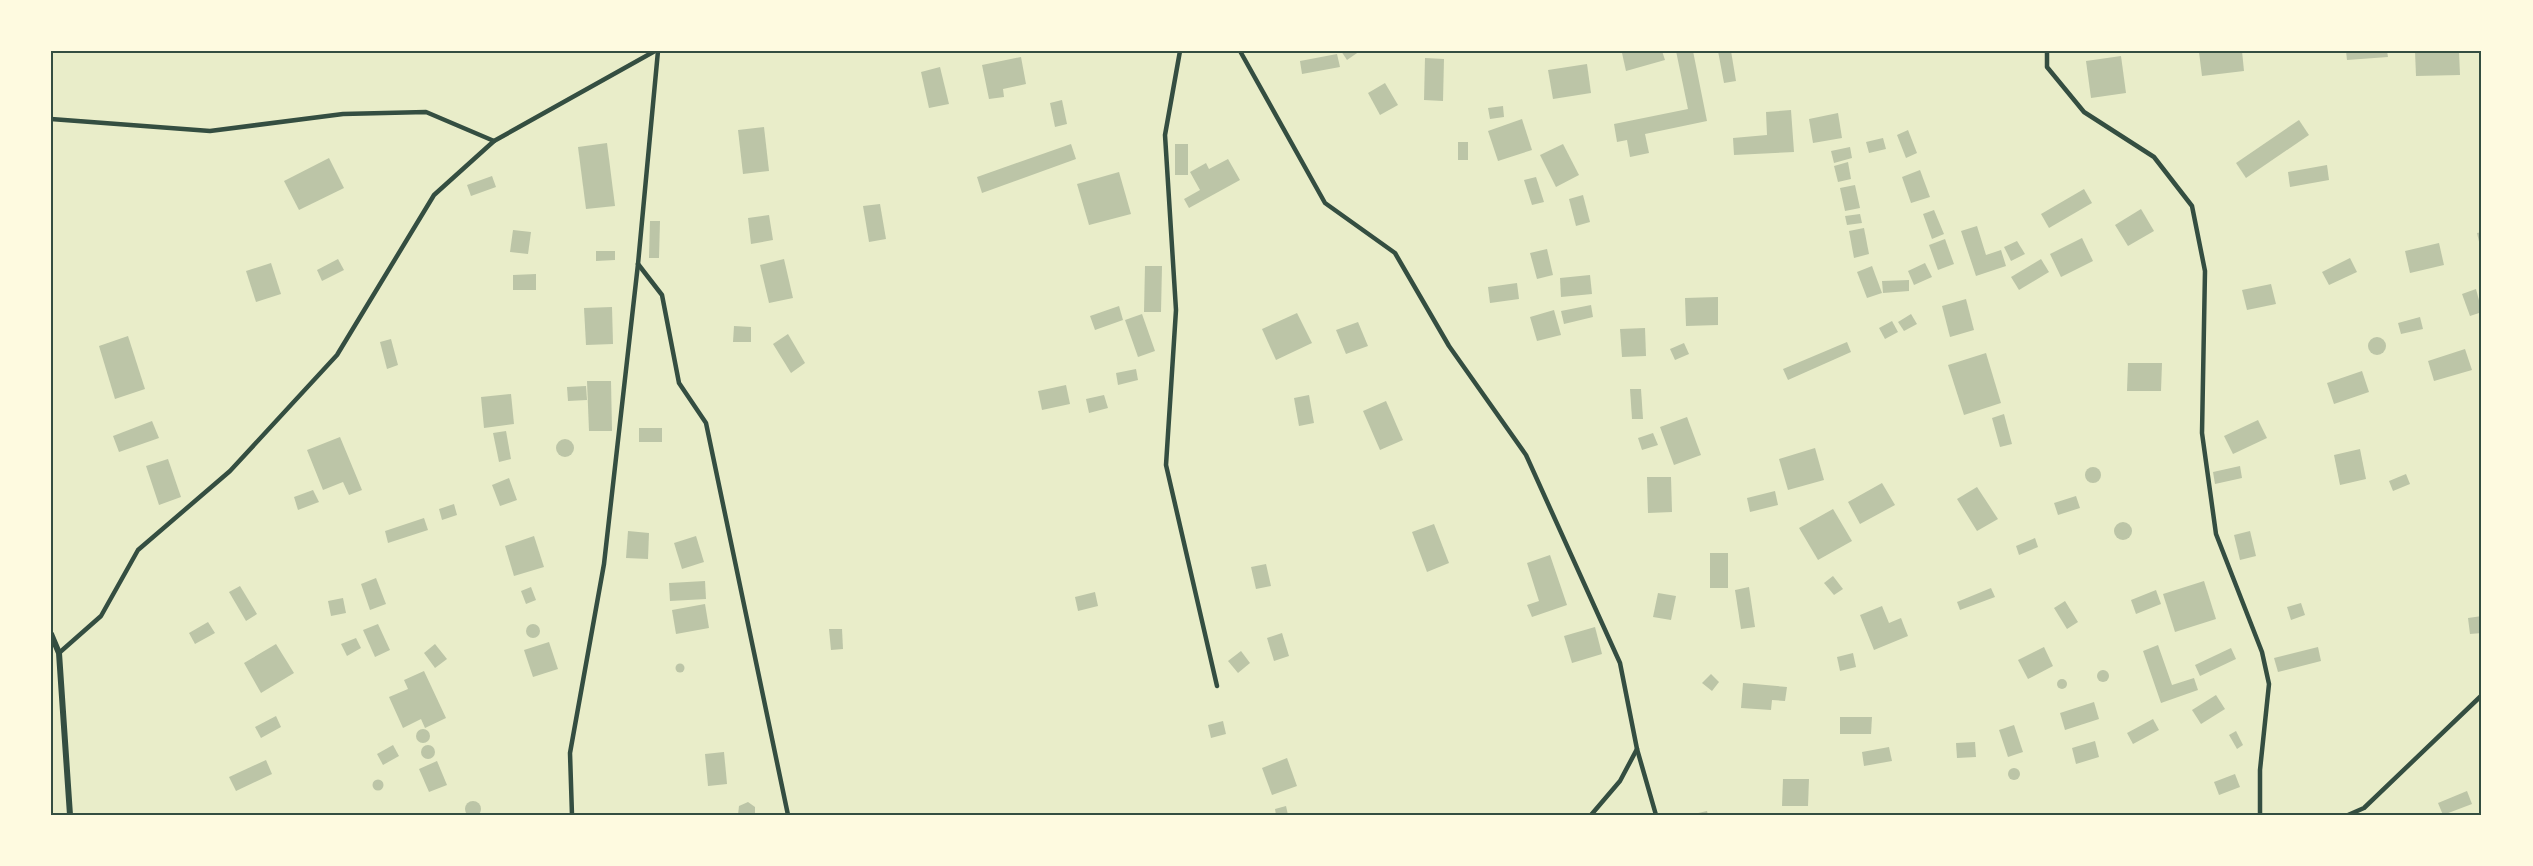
<svg xmlns="http://www.w3.org/2000/svg" width="2533" height="866" viewBox="0 0 2533 866" font-family="Montserrat,sans-serif">
<style>
.building{fill:#bcc5a7}
.lines{fill:none;stroke-linecap:round;stroke-linejoin:round}
.service{stroke:#344e41;stroke-width:4.5}
.minor{stroke:#344e41;stroke-width:6}
.neatline{fill:none;stroke:#344e41;stroke-width:2}
</style>
<rect width="100%" height="100%" fill="#e9edc9"/>
<g class="building">
<path d="M1341,51H1360L1347,60Z"/>
<path d="M1628,51H1662L1665,60L1626,71L1622,53Z"/>
<path d="M1676,51H1693L1707,121L1645,134L1649,153L1630,157L1627,140L1617,142L1614,124L1688,109Z"/>
<path d="M1718,51H1731L1736,81L1724,83Z"/>
<path d="M2242,51L2244,71L2202,76L2199,52Z"/>
<path d="M2346,51H2387L2388,57L2347,60Z"/>
<path d="M2415,51H2459L2460,75L2416,76Z"/>
<path d="M1337,54L1340,67L1302,74L1300,61Z"/>
<path d="M2121,56L2126,93L2091,98L2086,61Z"/>
<path d="M1021,57L1026,84L1003,89L1004,97L989,99L982,65Z"/>
<path d="M1425,58L1444,59L1443,101L1424,100Z"/>
<path d="M1587,64L1591,93L1553,99L1548,70Z"/>
<path d="M940,67L949,104L929,108L921,72Z"/>
<path d="M1385,83L1398,105L1380,115L1368,93Z"/>
<path d="M1062,100L1067,124L1055,127L1050,103Z"/>
<path d="M1503,106L1504,117L1490,119L1488,108Z"/>
<path d="M1791,110L1794,152L1734,155L1733,138L1767,135L1766,112Z"/>
<path d="M1838,113L1842,138L1813,143L1809,119Z"/>
<path d="M1522,119L1532,150L1498,161L1488,131Z"/>
<path d="M2299,120L2309,135L2246,178L2236,163Z"/>
<path d="M764,127L769,171L743,174L738,130Z"/>
<path d="M1908,130L1917,153L1906,158L1897,135Z"/>
<path d="M1883,138L1886,149L1869,153L1866,142Z"/>
<rect x="1458" y="142" width="10" height="18"/>
<path d="M607,143L615,206L586,209L578,147Z"/>
<path d="M1071,144L1076,159L982,193L977,177Z"/>
<rect x="1175" y="144" width="13" height="31"/>
<path d="M1563,144L1579,175L1556,187L1540,155Z"/>
<path d="M1850,147L1852,158L1834,163L1831,151Z"/>
<path d="M329,158L344,188L299,210L284,181Z"/>
<path d="M1228,159L1240,180L1189,208L1184,199L1200,190L1190,172L1206,163L1209,169Z"/>
<path d="M1848,162L1851,179L1838,182L1834,166Z"/>
<path d="M2327,165L2329,180L2290,187L2288,172Z"/>
<path d="M1920,170L1930,197L1911,203L1902,177Z"/>
<path d="M1119,172L1131,214L1089,225L1077,184Z"/>
<path d="M492,176L496,187L471,196L467,185Z"/>
<path d="M1536,177L1544,202L1532,205L1524,180Z"/>
<path d="M1855,185L1860,208L1845,211L1840,188Z"/>
<path d="M2084,189L2092,203L2049,228L2041,214Z"/>
<path d="M1583,195L1590,222L1576,226L1569,199Z"/>
<path d="M880,204L886,239L869,242L863,206Z"/>
<path d="M2141,209L2154,231L2128,246L2115,225Z"/>
<path d="M1934,210L1944,234L1932,239L1923,214Z"/>
<path d="M1860,214L1862,223L1847,225L1845,216Z"/>
<path d="M769,215L773,240L751,244L748,218Z"/>
<path d="M650,221H660L659,258H649Z"/>
<path d="M1977,226L1986,255L2001,250L2006,266L1976,276L1961,231Z"/>
<path d="M1864,228L1869,254L1854,258L1849,231Z"/>
<path d="M513,230L531,232L528,254L510,252Z"/>
<path d="M2482,232V250H2481L2477,233Z"/>
<path d="M2082,238L2093,261L2061,277L2050,254Z"/>
<path d="M1945,239L1954,264L1938,270L1929,245Z"/>
<path d="M2017,241L2025,254L2011,261L2004,247Z"/>
<path d="M2439,243L2444,265L2410,273L2405,251Z"/>
<path d="M1547,249L1553,275L1537,279L1530,253Z"/>
<path d="M596,251H615V260L596,261Z"/>
<path d="M2350,258L2357,272L2329,285L2322,272Z"/>
<path d="M338,259L344,270L322,281L317,270Z"/>
<path d="M784,259L793,298L769,303L760,265Z"/>
<path d="M2041,259L2049,272L2019,290L2011,277Z"/>
<path d="M271,263L281,294L256,302L246,271Z"/>
<path d="M1925,263L1932,277L1914,285L1908,271Z"/>
<path d="M1145,266H1162L1161,312H1144Z"/>
<path d="M1872,266L1882,293L1867,298L1857,272Z"/>
<path d="M536,274V290H513V275Z"/>
<path d="M1590,275L1592,294L1561,297L1560,278Z"/>
<path d="M1909,280V291L1883,293L1882,281Z"/>
<path d="M1517,283L1519,299L1490,303L1488,287Z"/>
<path d="M2271,284L2276,304L2247,310L2242,290Z"/>
<path d="M2476,289L2482,312L2470,316L2462,294Z"/>
<path d="M1718,297V325L1686,326L1685,298Z"/>
<path d="M1966,299L1974,330L1950,337L1942,306Z"/>
<path d="M1591,305L1593,317L1564,324L1561,311Z"/>
<path d="M1119,306L1123,320L1095,330L1090,316Z"/>
<path d="M612,307L613,344L586,345L584,308Z"/>
<path d="M1554,310L1561,335L1537,341L1530,317Z"/>
<path d="M1297,313L1312,343L1276,360L1262,329Z"/>
<path d="M1142,314L1155,351L1138,357L1125,320Z"/>
<path d="M1911,314L1917,324L1904,331L1898,322Z"/>
<path d="M2420,317L2423,329L2401,334L2398,323Z"/>
<path d="M1892,321L1898,332L1885,339L1879,328Z"/>
<path d="M1358,322L1368,346L1346,354L1336,330Z"/>
<path d="M734,326L751,327V342H733Z"/>
<path d="M1645,328L1646,356L1622,357L1620,329Z"/>
<path d="M788,334L805,363L791,373L773,344Z"/>
<path d="M128,336L145,389L115,399L99,346Z"/>
<circle cx="2377" cy="346" r="9"/>
<path d="M391,339L398,365L387,369L380,342Z"/>
<path d="M1847,342L1851,352L1788,380L1783,369Z"/>
<path d="M1684,343L1689,354L1675,360L1670,349Z"/>
<path d="M2465,349L2472,370L2434,381L2428,361Z"/>
<path d="M1986,353L2001,403L1964,415L1948,365Z"/>
<path d="M2128,363H2162L2161,391H2127Z"/>
<path d="M1136,369L1138,380L1118,385L1116,373Z"/>
<path d="M2362,371L2369,392L2334,404L2327,383Z"/>
<path d="M587,381H611L612,431H589Z"/>
<path d="M1066,385L1070,404L1042,410L1038,391Z"/>
<path d="M586,386L587,400L568,401L567,387Z"/>
<path d="M1630,389H1641L1643,419H1632Z"/>
<path d="M511,394L514,424L484,428L481,397Z"/>
<path d="M1104,395L1108,408L1089,413L1086,399Z"/>
<path d="M1309,395L1314,423L1299,426L1294,398Z"/>
<path d="M1386,401L1403,440L1380,450L1363,411Z"/>
<path d="M2004,414L2012,444L2000,447L1992,418Z"/>
<path d="M1687,417L1701,455L1674,465L1660,427Z"/>
<path d="M2258,420L2267,438L2233,454L2224,436Z"/>
<path d="M152,421L159,438L119,452L113,436Z"/>
<rect x="639" y="428" width="23" height="14"/>
<path d="M506,431L511,459L499,462L493,433Z"/>
<path d="M1653,433L1658,445L1642,450L1638,438Z"/>
<path d="M340,437L362,490L349,495L343,482L323,490L307,450Z"/>
<circle cx="565" cy="448" r="9"/>
<path d="M1815,448L1824,480L1788,490L1779,459Z"/>
<path d="M2360,449L2366,479L2340,485L2334,455Z"/>
<path d="M168,459L181,497L159,505L146,466Z"/>
<path d="M2240,466L2242,478L2215,484L2213,472Z"/>
<circle cx="2093" cy="475" r="8"/>
<path d="M2406,474L2410,484L2393,491L2389,481Z"/>
<path d="M1647,477H1671L1672,512L1648,513Z"/>
<path d="M509,478L517,500L500,506L492,485Z"/>
<path d="M1882,483L1895,505L1860,524L1848,502Z"/>
<path d="M1977,487L1998,519L1977,531L1957,499Z"/>
<path d="M313,490L319,502L298,510L294,497Z"/>
<path d="M1775,491L1778,505L1750,512L1747,498Z"/>
<path d="M2076,496L2080,508L2058,515L2054,503Z"/>
<path d="M454,504L457,515L442,520L439,509Z"/>
<path d="M1833,509L1852,541L1818,560L1799,528Z"/>
<path d="M424,518L428,530L388,543L385,531Z"/>
<circle cx="2123" cy="531" r="9"/>
<path d="M1434,524L1449,563L1427,572L1412,532Z"/>
<path d="M628,531L649,533L648,559L626,558Z"/>
<path d="M2250,531L2256,556L2240,560L2234,535Z"/>
<path d="M534,536L544,567L514,576L505,546Z"/>
<path d="M696,536L704,562L682,569L674,543Z"/>
<path d="M2035,538L2038,547L2019,555L2016,546Z"/>
<rect x="1710" y="553" width="18" height="35"/>
<path d="M1550,555L1567,605L1532,617L1527,605L1539,601L1527,563Z"/>
<path d="M1266,564L1271,586L1256,589L1251,567Z"/>
<path d="M1833,576L1843,589L1834,595L1824,583Z"/>
<path d="M376,578L386,604L370,610L361,584Z"/>
<path d="M705,581L706,599L670,601L669,583Z"/>
<path d="M2204,581L2216,619L2175,632L2163,594Z"/>
<path d="M240,586L257,614L246,621L229,592Z"/>
<path d="M531,587L536,600L526,604L521,591Z"/>
<path d="M1749,587L1755,627L1741,629L1735,590Z"/>
<path d="M1991,588L1995,597L1960,610L1957,602Z"/>
<path d="M2156,590L2161,604L2136,614L2131,600Z"/>
<path d="M1095,592L1098,606L1078,611L1075,597Z"/>
<path d="M1658,593L1676,596L1671,620L1653,617Z"/>
<path d="M343,598L346,613L331,616L328,601Z"/>
<path d="M2065,601L2078,622L2067,629L2054,608Z"/>
<path d="M2301,603L2305,615L2291,620L2287,607Z"/>
<path d="M705,604L709,628L676,634L672,610Z"/>
<path d="M1882,606L1889,623L1901,618L1908,636L1874,650L1860,615Z"/>
<path d="M2482,616V633L2470,634L2468,618Z"/>
<path d="M208,622L215,633L195,644L189,633Z"/>
<path d="M378,624L390,650L375,657L363,630Z"/>
<circle cx="533" cy="631" r="7"/>
<path d="M1595,627L1602,654L1572,663L1564,636Z"/>
<path d="M829,629H842L843,649L831,650Z"/>
<path d="M1282,633L1289,656L1274,661L1267,638Z"/>
<path d="M356,638L361,648L347,656L341,644Z"/>
<path d="M549,642L558,669L533,677L524,650Z"/>
<path d="M276,644L294,673L261,693L244,663Z"/>
<path d="M435,644L447,659L435,668L424,653Z"/>
<path d="M2158,645L2172,685L2194,678L2198,690L2161,703L2143,651Z"/>
<path d="M2044,647L2053,666L2028,679L2018,660Z"/>
<path d="M2318,647L2321,661L2278,672L2274,658Z"/>
<path d="M2231,648L2236,659L2200,676L2195,665Z"/>
<path d="M1241,651L1250,663L1238,673L1228,661Z"/>
<path d="M1853,653L1856,667L1840,671L1837,657Z"/>
<circle cx="680" cy="668" r="4.5"/>
<circle cx="2103" cy="676" r="6"/>
<path d="M424,671L446,718L425,728L421,719L403,728L389,697L408,689L404,680Z"/>
<path d="M1711,674L1719,682L1712,691L1702,683Z"/>
<circle cx="2062" cy="684" r="5"/>
<path d="M1743,683L1787,687L1785,701L1772,700L1771,710L1741,708Z"/>
<path d="M2216,695L2225,709L2201,724L2192,710Z"/>
<path d="M2094,702L2099,719L2065,730L2060,713Z"/>
<path d="M276,716L281,727L261,738L255,727Z"/>
<path d="M1840,717H1872L1871,734H1840Z"/>
<path d="M2153,719L2159,730L2133,744L2127,733Z"/>
<path d="M1223,721L1226,734L1211,738L1208,725Z"/>
<path d="M2014,725L2023,752L2008,757L1999,730Z"/>
<circle cx="423" cy="736" r="7"/>
<path d="M2236,731L2243,745L2237,749L2229,735Z"/>
<path d="M2095,741L2099,757L2076,764L2072,748Z"/>
<path d="M1975,742L1976,757L1957,758L1956,743Z"/>
<path d="M393,745L399,756L383,765L377,754Z"/>
<circle cx="428" cy="752" r="7"/>
<path d="M1889,747L1892,761L1864,766L1862,752Z"/>
<path d="M724,752L727,784L708,786L705,754Z"/>
<path d="M1287,758L1297,786L1272,795L1262,768Z"/>
<path d="M266,760L272,774L236,791L229,777Z"/>
<path d="M437,761L447,785L429,792L419,769Z"/>
<circle cx="2014" cy="774" r="6"/>
<path d="M2235,774L2240,787L2219,795L2214,782Z"/>
<path d="M1783,779H1809L1808,806H1782Z"/>
<circle cx="378" cy="785" r="5.5"/>
<path d="M2467,791L2472,804L2443,815L2438,803Z"/>
<circle cx="473" cy="809" r="8"/>
<path d="M748,802L755,807V815H738L739,806Z"/>
<path d="M1286,806L1288,815H1276L1275,809Z"/>
<path d="M1707,811L1708,815H1694V814Z"/>
</g>
<g class="lines">
<g class="service">
<path d="M1180,51L1165,135L1176,310L1166,465L1217,686"/>
<path d="M1240,51L1325,203L1395,253L1449,346L1526,455L1620,663L1637,749L1656,815"/>
<path d="M2047,51V67L2084,112L2154,157L2192,206L2205,271L2202,433L2216,534L2262,652L2269,684L2260,770V815"/>
<path d="M51,119L210,131L343,114L426,112L494,141"/>
<path d="M638,264L662,295L679,383L706,423L788,815"/>
<path d="M59,653L101,616L138,550L230,471L337,355L434,195L494,141L655,51"/>
<path d="M572,815L570,753L604,564L638,264L658,51"/>
<path d="M1591,815L1620,781L1637,749"/>
<path d="M2348,815L2364,808L2482,695"/>
</g>
<path class="minor" d="M51,634L59,653L70,815"/>
</g>
<rect width="2533" height="866" fill="none" stroke="#fefae0" stroke-width="105"/>
<rect x="52" y="52" width="2428" height="762" class="neatline"/>
</svg>
